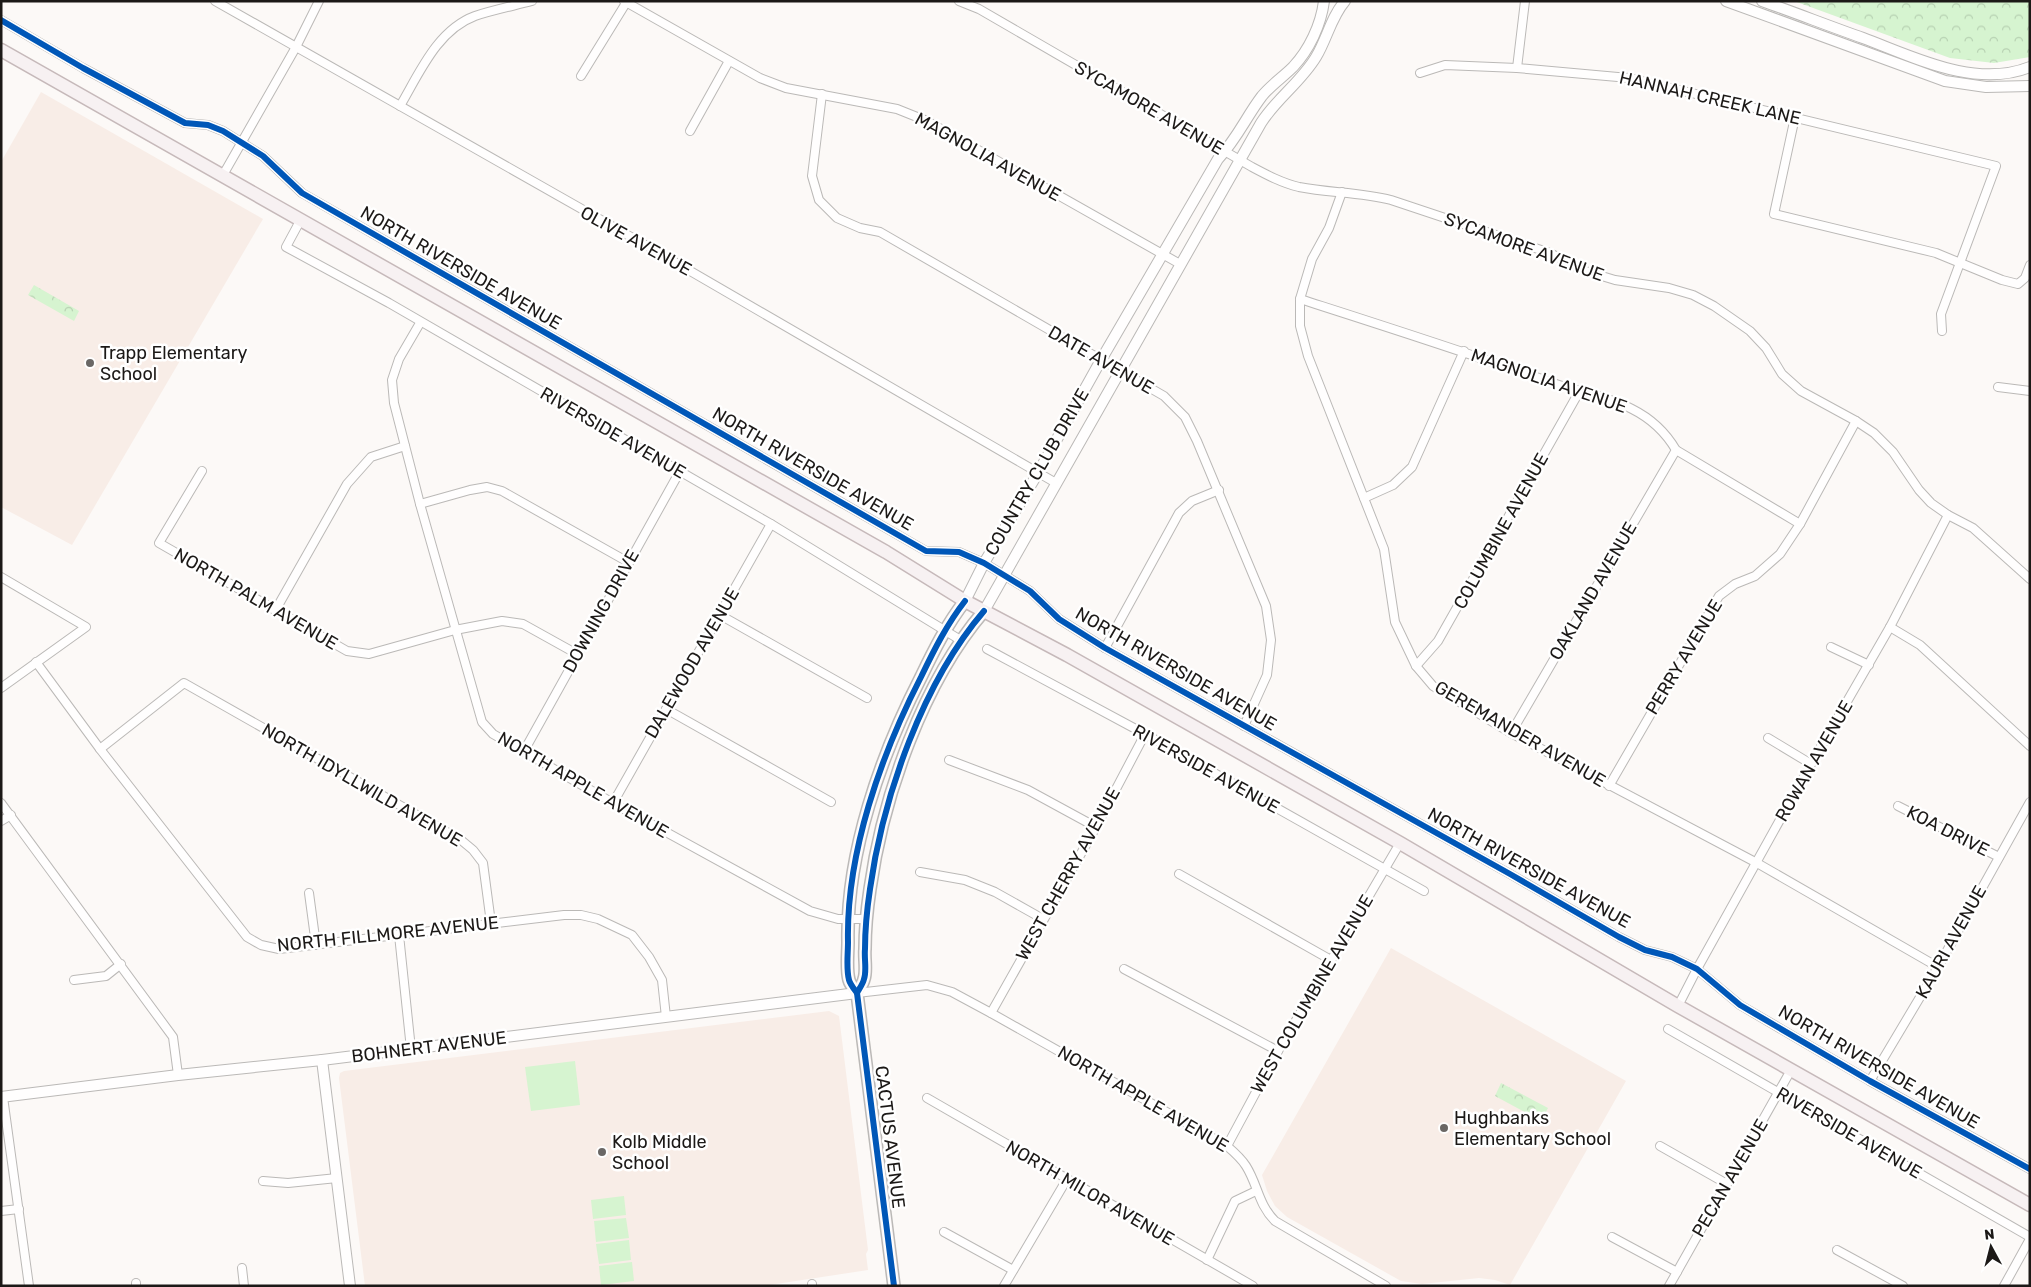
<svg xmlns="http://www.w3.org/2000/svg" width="2031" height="1287" viewBox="0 0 2031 1287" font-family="Rubik,sans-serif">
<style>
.education{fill:#f8ede7}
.park{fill:url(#park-crowns)}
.pitch{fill:#d6f4d0}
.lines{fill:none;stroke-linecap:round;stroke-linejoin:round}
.minor-casing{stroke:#bbb9b7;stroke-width:10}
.tertiary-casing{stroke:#bbb9b7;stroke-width:12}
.secondary-casing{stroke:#bbb9b7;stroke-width:14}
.primary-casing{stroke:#c6b9ba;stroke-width:15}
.minor{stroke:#fffefe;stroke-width:8}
.tertiary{stroke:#fffefe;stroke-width:10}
.secondary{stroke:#fbf7f8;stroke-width:11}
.primary{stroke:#f7f1f2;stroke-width:12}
.cycleway-casing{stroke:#fff;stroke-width:9}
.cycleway{stroke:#0057b8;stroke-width:6}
.poi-dot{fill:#6a6765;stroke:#fff;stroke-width:2}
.labels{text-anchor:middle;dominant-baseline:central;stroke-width:5;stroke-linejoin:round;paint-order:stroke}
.street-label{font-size:18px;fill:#1c1917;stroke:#fff}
.poi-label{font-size:18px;fill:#1c1917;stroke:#fff;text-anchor:start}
</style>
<defs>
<pattern id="park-crowns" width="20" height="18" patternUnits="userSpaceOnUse" patternTransform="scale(1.25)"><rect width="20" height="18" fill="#d6f4d0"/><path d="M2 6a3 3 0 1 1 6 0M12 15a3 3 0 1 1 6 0" fill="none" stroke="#b7d1b2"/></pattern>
</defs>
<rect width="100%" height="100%" fill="#fcf9f7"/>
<g class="education">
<path d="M41,92L263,219L72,545L1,507V162Z"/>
<path d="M1391,948L1626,1081L1510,1285L1495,1280L1479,1278L1422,1284L1401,1281L1287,1217L1275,1206L1267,1191L1262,1175Z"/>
<path d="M829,1011L839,1016L868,1250L866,1254L868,1270L763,1286H365L339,1078L340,1073L344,1071Z"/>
</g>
<g class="park">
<path d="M1794,1H2030V57L1994,63L1950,58Z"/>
<path d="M34,285L79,311L74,321L28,295Z"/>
<path d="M1501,1083L1548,1108L1541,1121L1495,1096Z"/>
</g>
<g class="pitch">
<path d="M575,1061L580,1105L531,1111L525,1067Z"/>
<path d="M624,1196L626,1215L593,1219L591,1200Z"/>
<path d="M626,1218L629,1238L596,1242L594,1221Z"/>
<path d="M629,1240L631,1260L599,1264L596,1244Z"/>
<path d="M632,1262L634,1281L601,1285L599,1266Z"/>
</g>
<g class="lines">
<g class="minor-casing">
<g id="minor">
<path d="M215,1L654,250L1056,483"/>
<path d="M624,1L760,78L786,88L897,109L927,121L1180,264"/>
<path d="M959,1L979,9L1252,167C1267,175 1282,183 1299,187C1329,193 1360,192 1391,200L1550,253L1582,270L1615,280L1669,288L1693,295L1714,306L1750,331L1766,348L1782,374L1801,391L1856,421L1874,433L1893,452L1919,490L1931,503L1948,515L1973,528L2030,579"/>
<path d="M1,20L83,68L185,123L208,125L223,131L263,156L302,193L926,551L959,552L984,563L1030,591L1059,619L1105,648L1510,874L1619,937L1645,950L1672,957L1697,969L1740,1005L1870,1081L2030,1169"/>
<path d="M1517,68L1525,1"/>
<path d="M1420,73L1445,65L1517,68L1629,78L1996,166L1941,314L1942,331"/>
<path d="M581,76L626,3"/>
<path d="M822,94L812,176L819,200L837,218L860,228L880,232L1164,396L1185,417L1197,441L1266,606L1271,640L1267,675L1244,726"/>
<path d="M400,106C419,74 437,30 475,16C493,10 513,6 532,1"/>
<path d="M1795,117L1774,214L1936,253L2002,280L2018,284L2025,278L2030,265"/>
<path d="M690,131L729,61"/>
<path d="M223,175L296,47L319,1"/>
<path d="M1342,192L1329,228L1312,259L1300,299V326L1308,356L1384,549L1395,622L1416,666L1433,686L1511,733L1757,863L1938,967"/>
<path d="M300,221L286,247L389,303L771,524L962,641"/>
<path d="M1300,299C1384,326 1469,353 1553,383C1579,392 1607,396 1632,409C1650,418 1666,433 1676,450L1800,524"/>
<path d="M420,323L399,359L392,380L394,403L420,504L482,722L493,734L613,803L810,911L838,919H866"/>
<path d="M1998,387L2030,391"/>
<path d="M202,471L159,543L347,651L369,654L455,630L502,621L523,624L577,654"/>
<path d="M1364,498L1393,485L1412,467L1464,351"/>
<path d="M420,504L470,490L487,487L502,491L628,562"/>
<path d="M1,577L86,627L1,688"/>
<path d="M275,611L347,484L371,457L405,446"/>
<path d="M720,615L867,698"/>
<path d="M1890,627L1920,645L2030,746"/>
<path d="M1831,647L1869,665"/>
<path d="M1105,648L1179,513L1192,501L1219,490"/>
<path d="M987,649L1145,734L1424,891"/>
<path d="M36,662L100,749L247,937L261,945L279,949L564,915H581L598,919L632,935L649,957L662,980L666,1017"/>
<path d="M1416,666L1438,641L1579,392"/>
<path d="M666,709L831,802"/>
<path d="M1511,733L1676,450"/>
<path d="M1768,738L1811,764"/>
<path d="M100,749L184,683L461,840L473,850L483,863L491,923"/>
<path d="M524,751L680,471"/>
<path d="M949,760L1028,790L1096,827"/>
<path d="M1609,786L1719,596L1735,584L1755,576L1780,554L1800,524L1856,421"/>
<path d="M1,803L173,1037L178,1075"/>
<path d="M613,803L771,524"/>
<path d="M1898,806L1999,857"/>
<path d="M1,821L11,815"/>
<path d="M920,872L965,880L995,892L1043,919"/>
<path d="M1179,874L1331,960"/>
<path d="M309,893L316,945"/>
<path d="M399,935L411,1049"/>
<path d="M1124,969L1278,1051"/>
<path d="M74,980L106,976L121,964"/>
<path d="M857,993L927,985L952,992L991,1013L1227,1146C1234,1152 1241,1158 1246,1166C1258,1185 1258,1204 1275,1221L1386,1286"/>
<path d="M1678,1006L1697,969L1811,764L1890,627L1948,515"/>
<path d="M991,1013L1096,827L1145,734"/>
<path d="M1668,1029L2030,1237"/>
<path d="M1870,1081L1938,967L2030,802"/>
<path d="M3,1097L29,1286"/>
<path d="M927,1098L1253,1286"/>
<path d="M1227,1146L1278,1051L1400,843"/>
<path d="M1660,1146L1727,1184"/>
<path d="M263,1181L288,1183L337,1178"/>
<path d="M1,1211L19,1209"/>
<path d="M944,1232L1013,1270"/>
<path d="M1612,1237L1677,1272"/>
<path d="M1837,1250L1903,1286"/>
<path d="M1207,1260L1235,1201L1256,1191"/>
<path d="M242,1268L244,1286"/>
<path d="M136,1283V1286"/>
<path d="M812,1284V1286"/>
<path d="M1004,1286L1067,1179"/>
<path d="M1669,1286L1791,1070"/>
<path d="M2004,1286L2030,1239"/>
</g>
</g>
<g class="tertiary-casing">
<g id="tertiary">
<path d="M1726,1L1945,81L1986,87L2030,86"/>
<path d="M1762,1C1796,13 1829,26 1863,38C1914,57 1975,89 2030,67"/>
<path d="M965,601L984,563L1038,473L1101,360L1218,159C1237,139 1246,117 1262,96C1271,85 1283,77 1293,67C1309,50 1321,25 1324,1"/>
<path d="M984,611L1261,123C1277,98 1301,82 1316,57C1327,39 1331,17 1345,1"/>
<path d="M322,1060L350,1286"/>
<path d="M1,1097L178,1075L322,1060L857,993"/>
</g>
</g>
<g class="secondary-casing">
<g id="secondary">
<path d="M857,993C859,989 863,984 864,979C867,971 864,958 865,949C865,929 867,909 870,889C883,796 923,682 984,611"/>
<path d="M894,1286L857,993C854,989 850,984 849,980C846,969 848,954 848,942C846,853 881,755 921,677C934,650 947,624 965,601"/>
</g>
</g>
<g class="primary-casing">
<path id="primary" d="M1,50L886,552L965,601L1067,655L1400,843L1678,1006L2030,1205"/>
</g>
<use href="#minor" class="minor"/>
<use href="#tertiary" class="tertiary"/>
<use href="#secondary" class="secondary"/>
<use href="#primary" class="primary"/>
<g class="cycleway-casing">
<g id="cycleway">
<path d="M1,20L83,68L185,123L208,125L223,131L263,156L302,193L926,551L959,552L984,563L1030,591L1059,619L1105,648L1510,874L1619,937L1645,950L1672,957L1697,969L1740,1005L1870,1081L2030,1169"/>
<path d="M857,993C859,989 863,984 864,979C867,971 864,958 865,949C865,929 867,909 870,889C883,796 923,682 984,611"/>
<path d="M894,1286L857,993C854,989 850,984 849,980C846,969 848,954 848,942C846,853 881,755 921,677C934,650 947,624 965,601"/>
</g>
</g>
<use href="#cycleway" class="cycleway"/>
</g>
<g class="poi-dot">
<circle cx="90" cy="363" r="5"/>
<circle cx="1444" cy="1128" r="5"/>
<circle cx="602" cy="1152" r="5"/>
</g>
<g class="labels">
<g class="street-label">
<text transform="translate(1710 98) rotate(13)">HANNAH CREEK LANE</text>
<text transform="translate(1149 108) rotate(30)">SYCAMORE AVENUE</text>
<text transform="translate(988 157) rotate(29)">MAGNOLIA AVENUE</text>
<text transform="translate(636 241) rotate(29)">OLIVE AVENUE</text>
<text transform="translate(1524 247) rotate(20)">SYCAMORE AVENUE</text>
<text transform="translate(461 268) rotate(30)">NORTH RIVERSIDE AVENUE</text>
<text transform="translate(1101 360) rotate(30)">DATE AVENUE</text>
<text transform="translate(1549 381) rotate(19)">MAGNOLIA AVENUE</text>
<text transform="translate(613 433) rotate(30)">RIVERSIDE AVENUE</text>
<text transform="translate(813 469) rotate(30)">NORTH RIVERSIDE AVENUE</text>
<text transform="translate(1037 472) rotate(-60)">COUNTRY CLUB DRIVE</text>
<text transform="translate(1501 531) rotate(-61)">COLUMBINE AVENUE</text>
<text transform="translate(1593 591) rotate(-60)">OAKLAND AVENUE</text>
<text transform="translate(256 599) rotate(30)">NORTH PALM AVENUE</text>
<text transform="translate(601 611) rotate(-61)">DOWNING DRIVE</text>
<text transform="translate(1684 657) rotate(-59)">PERRY AVENUE</text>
<text transform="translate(692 663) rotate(-60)">DALEWOOD AVENUE</text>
<text transform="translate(1176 669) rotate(30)">NORTH RIVERSIDE AVENUE</text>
<text transform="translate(1520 734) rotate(30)">GEREMANDER AVENUE</text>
<text transform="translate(1814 761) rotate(-60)">ROWAN AVENUE</text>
<text transform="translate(1206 769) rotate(29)">RIVERSIDE AVENUE</text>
<text transform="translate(362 785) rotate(30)">NORTH IDYLLWILD AVENUE</text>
<text transform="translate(583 785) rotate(30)">NORTH APPLE AVENUE</text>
<text transform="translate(1948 831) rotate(27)">KOA DRIVE</text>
<text transform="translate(1529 868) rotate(29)">NORTH RIVERSIDE AVENUE</text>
<text transform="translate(1068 874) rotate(-61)">WEST CHERRY AVENUE</text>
<text transform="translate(388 934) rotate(-6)">NORTH FILLMORE AVENUE</text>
<text transform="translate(1951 942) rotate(-61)">KAURI AVENUE</text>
<text transform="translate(1312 994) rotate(-60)">WEST COLUMBINE AVENUE</text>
<text transform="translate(429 1047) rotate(-7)">BOHNERT AVENUE</text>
<text transform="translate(1879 1067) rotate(30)">NORTH RIVERSIDE AVENUE</text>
<text transform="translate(1143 1099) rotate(30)">NORTH APPLE AVENUE</text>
<text transform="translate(1849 1133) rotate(30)">RIVERSIDE AVENUE</text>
<text transform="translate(890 1137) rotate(83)">CACTUS AVENUE</text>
<text transform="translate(1730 1178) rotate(-60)">PECAN AVENUE</text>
<text transform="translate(1090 1193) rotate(30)">NORTH MILOR AVENUE</text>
</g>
<g class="poi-label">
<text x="100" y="353">Trapp Elementary<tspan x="100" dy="21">School</tspan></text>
<text x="1454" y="1118">Hughbanks<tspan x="1454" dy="21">Elementary School</tspan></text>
<text x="612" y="1142">Kolb Middle<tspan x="612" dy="21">School</tspan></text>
</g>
</g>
<rect width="2031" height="1287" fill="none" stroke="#1c1917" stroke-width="5"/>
<g transform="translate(1991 1247) rotate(353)" stroke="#ffffff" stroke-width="4" paint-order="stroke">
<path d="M0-4L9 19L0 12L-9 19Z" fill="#1c1917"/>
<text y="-8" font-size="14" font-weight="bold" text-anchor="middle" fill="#1c1917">N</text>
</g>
</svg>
